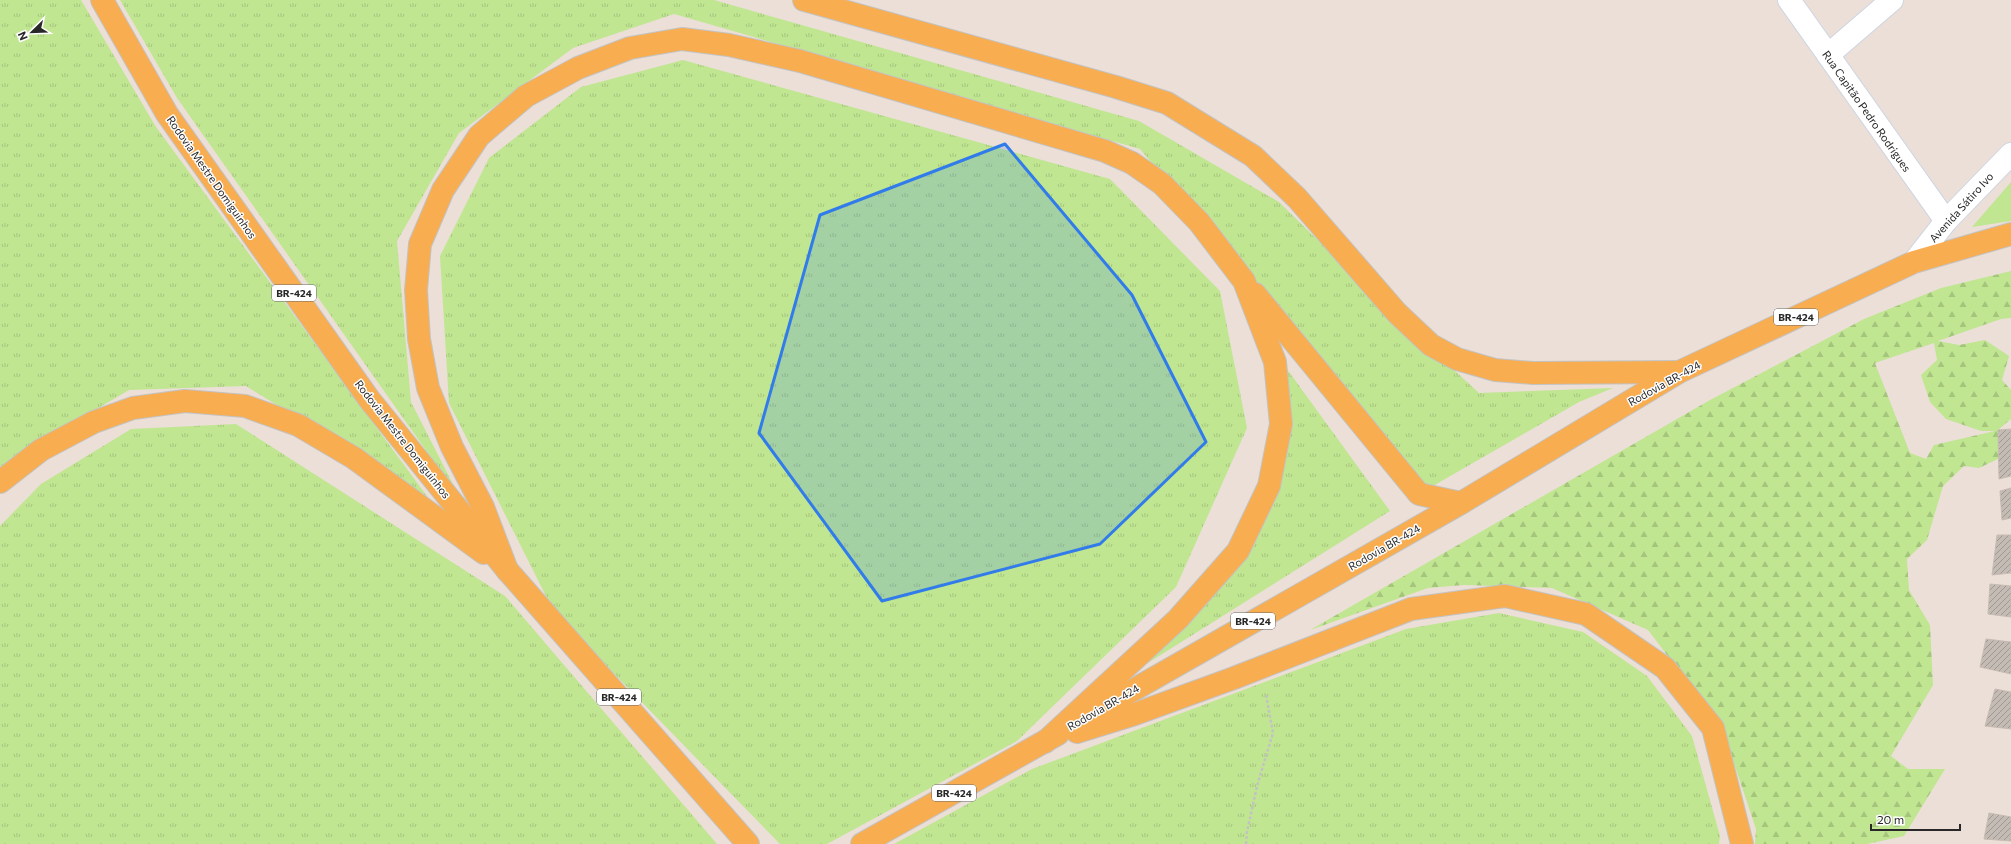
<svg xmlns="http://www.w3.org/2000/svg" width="2011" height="844" viewBox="0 0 2011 844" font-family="Commissioner,sans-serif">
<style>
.grass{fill:url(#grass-tufts)}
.forest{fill:url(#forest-firs);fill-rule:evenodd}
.park{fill:#c0e691}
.building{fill:url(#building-hatch);stroke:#c7bbb2}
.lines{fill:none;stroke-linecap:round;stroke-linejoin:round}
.minor-casing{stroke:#ced6e2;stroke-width:24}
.tertiary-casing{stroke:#ced6e2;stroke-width:24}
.secondary-casing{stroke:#ced6e2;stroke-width:24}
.primary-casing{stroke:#c3c3c3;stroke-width:24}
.path{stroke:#c3c3c3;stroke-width:2.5;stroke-dasharray:3 2;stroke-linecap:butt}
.minor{stroke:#fff;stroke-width:22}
.tertiary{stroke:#fff;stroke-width:22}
.secondary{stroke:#fff;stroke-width:22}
.primary{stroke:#f8ad51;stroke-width:22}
.marked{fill:#317cea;fill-opacity:0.2;stroke:#317cea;stroke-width:3;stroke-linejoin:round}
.labels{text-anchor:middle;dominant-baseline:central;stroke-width:3;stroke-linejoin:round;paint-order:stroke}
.shield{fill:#fff;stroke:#686868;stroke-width:1}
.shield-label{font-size:10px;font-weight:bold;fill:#282828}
.street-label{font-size:11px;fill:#282828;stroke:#fff}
</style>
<defs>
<pattern id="grass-tufts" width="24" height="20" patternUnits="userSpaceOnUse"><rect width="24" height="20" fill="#c0e691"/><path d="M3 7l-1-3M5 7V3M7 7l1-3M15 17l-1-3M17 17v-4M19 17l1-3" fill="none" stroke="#a5c57d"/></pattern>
<pattern id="forest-firs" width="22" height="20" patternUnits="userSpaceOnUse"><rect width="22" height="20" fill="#c0e691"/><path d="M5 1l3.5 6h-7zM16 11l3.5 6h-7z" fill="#a5c57d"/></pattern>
<pattern id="building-hatch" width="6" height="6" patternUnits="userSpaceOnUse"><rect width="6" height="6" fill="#c3bbb4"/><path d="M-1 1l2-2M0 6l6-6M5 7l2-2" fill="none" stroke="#9e9892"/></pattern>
</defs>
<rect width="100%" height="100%" fill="#ecdfd8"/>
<g class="grass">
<path d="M0,0H81L156,127L429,499L246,386L129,390L20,454L0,474Z"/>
<path d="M120,0H714L1139,121L1279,202L1391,312L1479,393L1613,388L1579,402L1426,490L1140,149L674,14L573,48L459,133L397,241L411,402L461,500L177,98Z"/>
<path d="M683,60L1110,179L1220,291L1247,428L1176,587L1017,741L827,844H780L554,612L449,403L440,256L489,158L581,87Z"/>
<path d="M1268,343L1390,511L1124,678L1209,599L1279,438Z"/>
<path d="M236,424L505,596L717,844H0V526L41,484L131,429Z"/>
<path d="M1499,613L1583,632L1647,676L1692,736L1720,836L1719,844H894L1032,769L1406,629Z"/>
</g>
<path class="forest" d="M2011,271V318L2001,319L1938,341L1959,345L1985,340L2009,356L2002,380L2011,390V419L1998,430V459L1979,468L1964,466L1943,486L1927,540L1907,559L1909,590L1930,625L1933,685L1891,756L1908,769H1945L1904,836L1867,844H1755L1756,829L1722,727L1648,630L1552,588L1464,585L1428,588L1310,630L1710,400L1864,319L1941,288ZM1934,343L1937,360L1921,375L1930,402L1946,419L1981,431H1995L1934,445L1926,459L1910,453L1875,363Z"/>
<path class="park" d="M2011,182V221L1972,227Z"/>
<g class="building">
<path d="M2011,429V476L1999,479L1998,430Z"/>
<path d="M2011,488V518L2002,520L2000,491Z"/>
<path d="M1997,535H2011V573L1992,575Z"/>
<path d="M1990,584L2011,586V617L1988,614Z"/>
<path d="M1986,639L2011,642V674L1980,667Z"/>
<path d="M1995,689L2011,692V729L1985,726Z"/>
<path d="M1989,813L2011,817V841L1984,839Z"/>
</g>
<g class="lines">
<g class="minor-casing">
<path id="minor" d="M1828,55L1892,0"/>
</g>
<g class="tertiary-casing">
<path id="tertiary" d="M1789,0L1946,221"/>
</g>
<g class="secondary-casing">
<path id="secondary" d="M1914,262L1946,221L2011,154"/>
</g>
<g class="primary-casing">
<g id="primary">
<path d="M102,0L167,114L369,399L507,570L748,844"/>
<path d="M804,0L1116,87L1167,103L1253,156L1297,198L1397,313L1431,345L1457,359L1495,370L1533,373L1678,372"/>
<path d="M1255,294L1419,494L1461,503"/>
<path d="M0,482L41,450L94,422L133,408L185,401L245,406L298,425L354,458L484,553"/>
<path d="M507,570L483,507L452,447L428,388L419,339L416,290L420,244L443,190L479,136L526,96L578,68L630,48L682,39L729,45L800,61L1105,151L1132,163L1162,184L1199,222L1244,281L1275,362L1281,424L1269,486L1238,551L1178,619L1045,742"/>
<path d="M1086,717L1461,503L1679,372L1914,262L2011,234"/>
<path d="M1077,732L1135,714L1234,678L1411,609L1505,596L1586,614L1665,668L1713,728L1742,844"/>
<path d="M862,844L1058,734"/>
</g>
</g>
<path class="path" d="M1246,844L1247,832L1257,786L1273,733L1266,695"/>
<use href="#minor" class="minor"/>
<use href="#tertiary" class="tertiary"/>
<use href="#secondary" class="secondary"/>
<use href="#primary" class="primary"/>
</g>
<path class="marked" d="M1005,144L1132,295L1206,442L1100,544L882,601L759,433L820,215Z"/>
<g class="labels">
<g class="shield">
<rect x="272" y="285" width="44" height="16" rx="3"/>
<rect x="1774" y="309" width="44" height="16" rx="3"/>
<rect x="1231" y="613" width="44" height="16" rx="3"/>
<rect x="597" y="689" width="44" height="16" rx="3"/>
<rect x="932" y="785" width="44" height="16" rx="3"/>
</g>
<g class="shield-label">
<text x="294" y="293">BR-424</text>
<text x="1796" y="317">BR-424</text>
<text x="1253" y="621">BR-424</text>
<text x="619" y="697">BR-424</text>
<text x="954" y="793">BR-424</text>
</g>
<g class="street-label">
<text transform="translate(1867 111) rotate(55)">Rua Capitão Pedro Rodrigues</text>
<text transform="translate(212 177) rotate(55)">Rodovia Mestre Domiguinhos</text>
<text transform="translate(1961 207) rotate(-48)">Avenida Sátiro Ivo</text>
<text transform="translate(1664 383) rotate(-29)">Rodovia BR-424</text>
<text transform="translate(403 439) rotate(52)">Rodovia Mestre Domiguinhos</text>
<text transform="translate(1384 547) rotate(-30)">Rodovia BR-424</text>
<text transform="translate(1103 707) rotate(-30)">Rodovia BR-424</text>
</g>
</g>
<g transform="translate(32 32) rotate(247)" stroke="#ffffff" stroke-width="3" paint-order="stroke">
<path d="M0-3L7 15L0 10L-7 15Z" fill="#282828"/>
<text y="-6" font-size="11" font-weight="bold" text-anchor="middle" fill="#282828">N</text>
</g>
<path d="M1871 824v6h89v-6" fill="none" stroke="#282828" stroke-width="2"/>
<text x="1877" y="824" font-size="12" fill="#282828" stroke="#ffffff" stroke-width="3" paint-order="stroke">20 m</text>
</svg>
